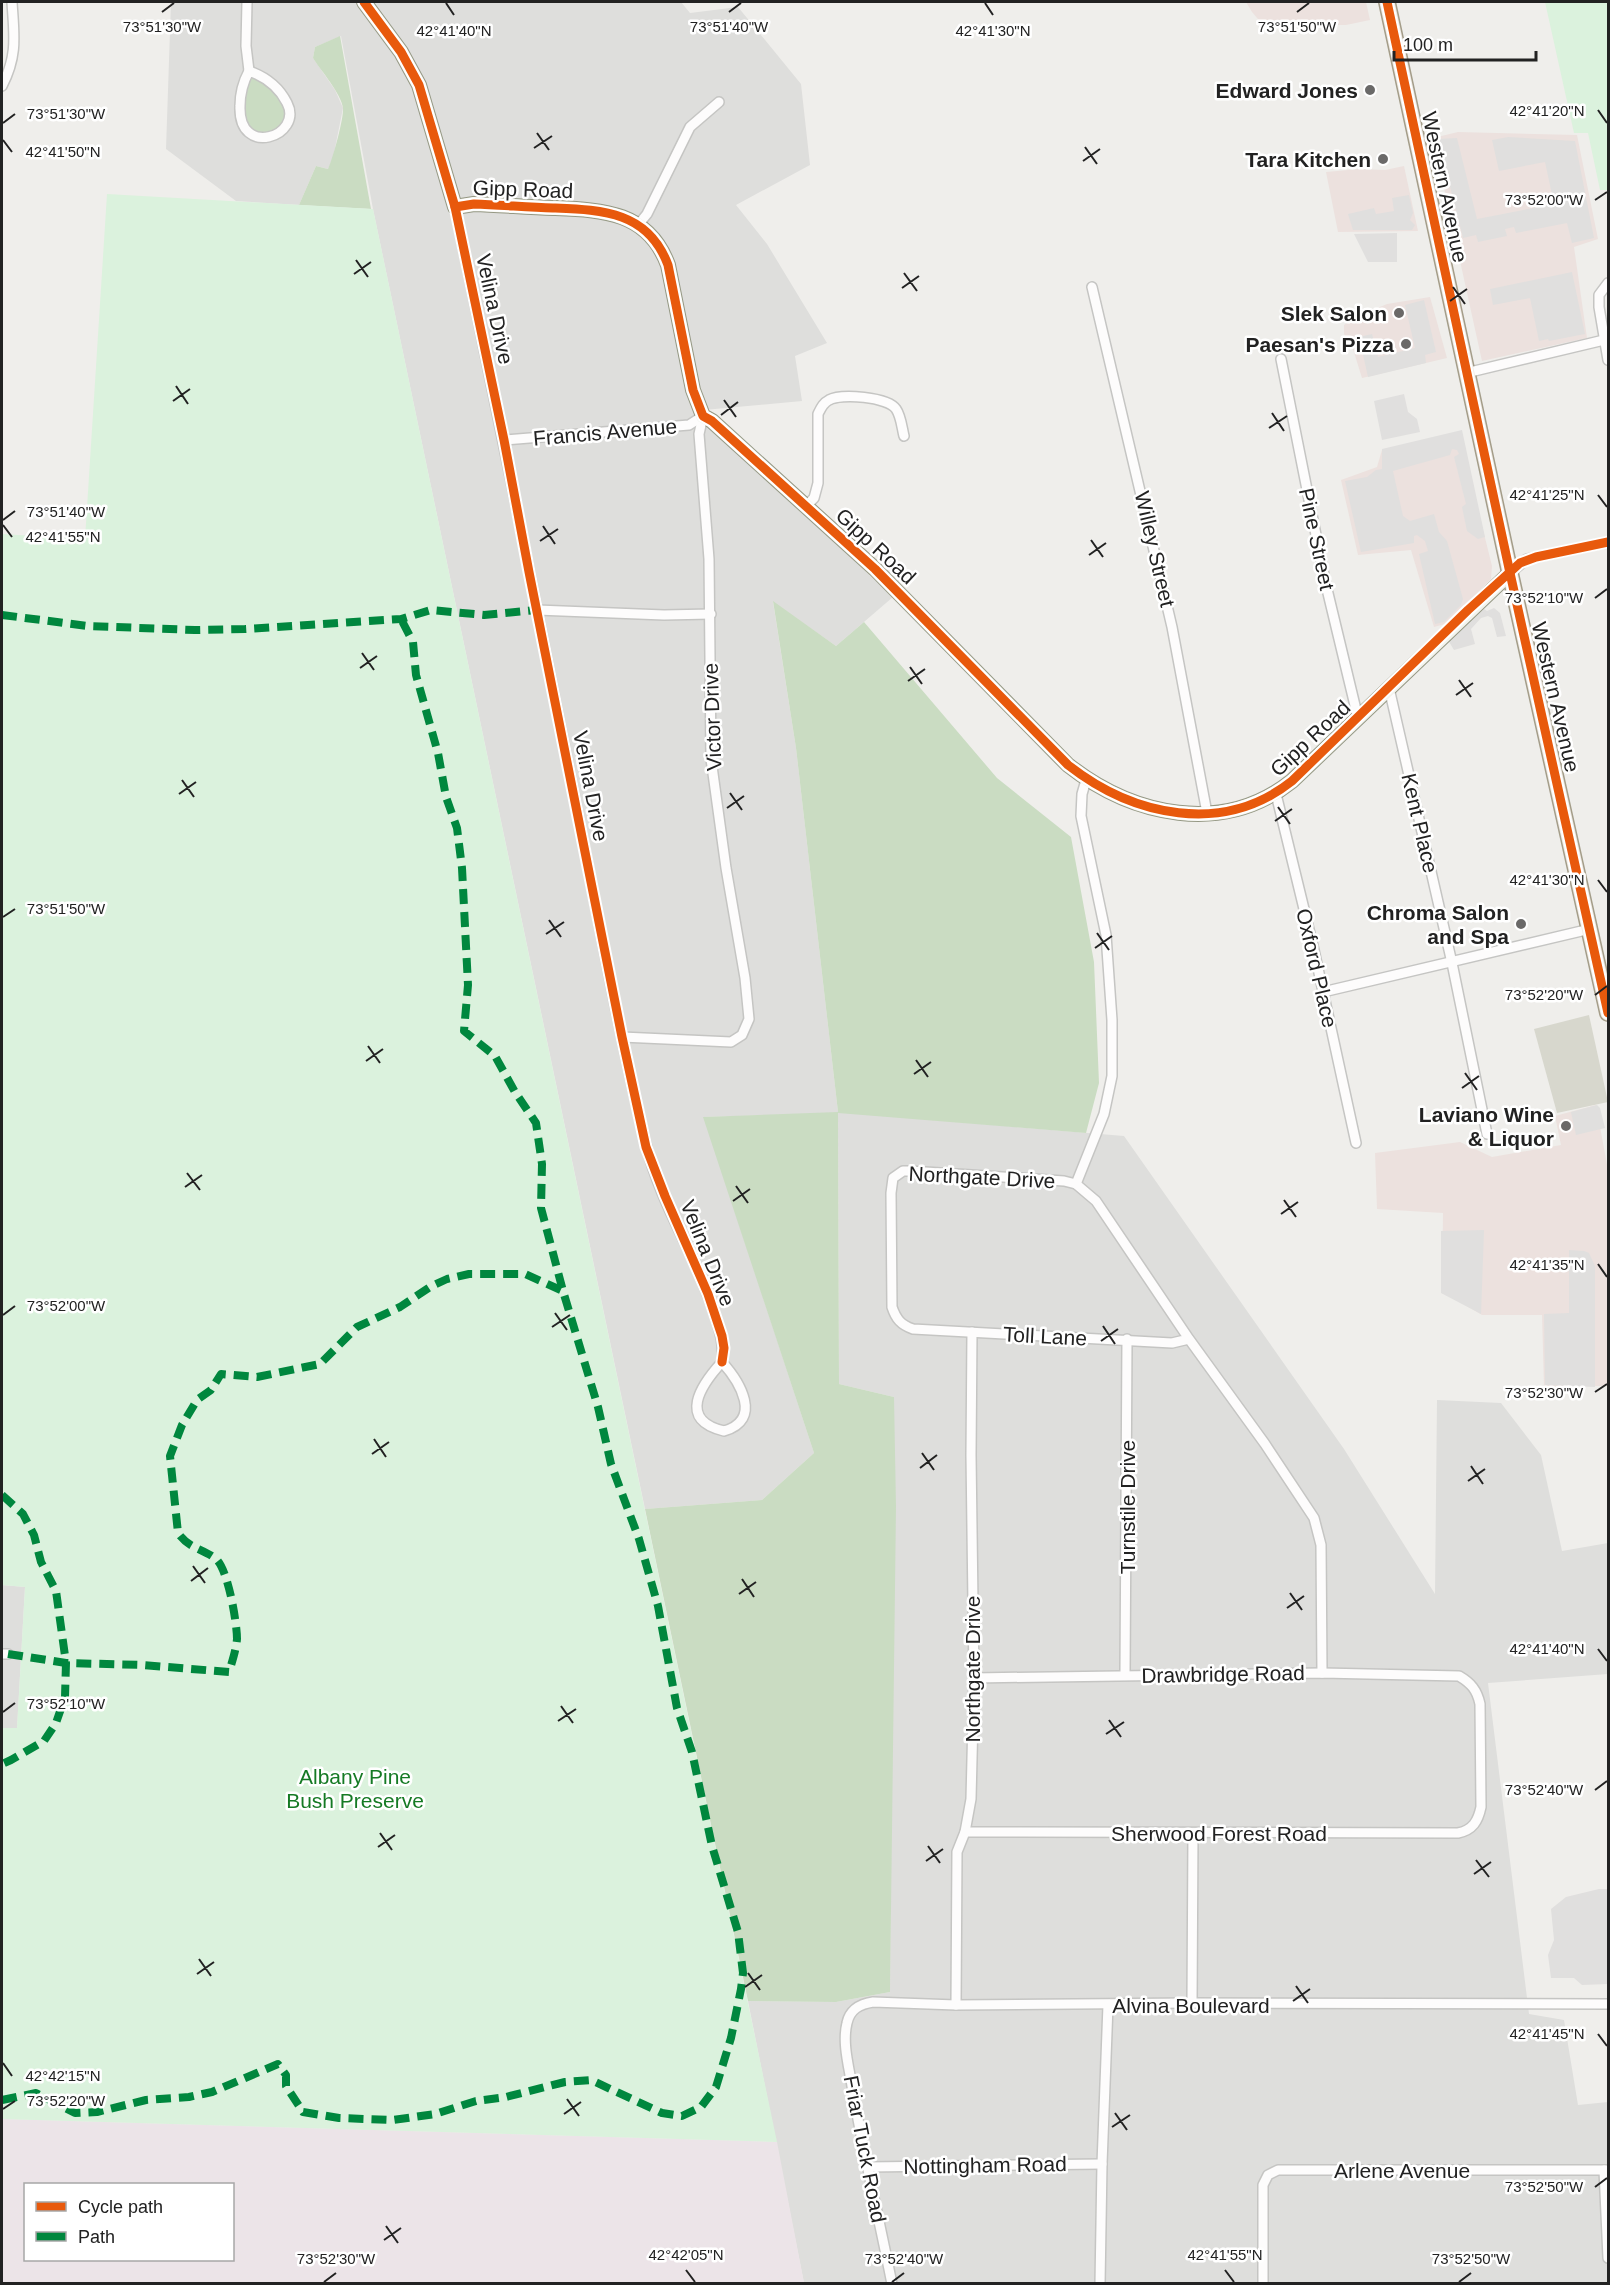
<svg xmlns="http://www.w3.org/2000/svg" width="1610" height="2285" viewBox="0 0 1610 2285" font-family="Helvetica,sans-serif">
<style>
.residential{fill:#dededc}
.commercial{fill:#ece1de}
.industrial{fill:#ece4e8;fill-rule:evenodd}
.construction{fill:#d7d7cd}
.forest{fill:#cadcc2}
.park{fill:#dbf2dd}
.parking{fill:#e0dfde}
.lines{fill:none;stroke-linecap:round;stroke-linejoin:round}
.street-casing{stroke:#c5c5c3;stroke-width:12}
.secondary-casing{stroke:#959884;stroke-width:16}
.primary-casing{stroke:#a49d89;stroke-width:18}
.street{stroke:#fdfcfc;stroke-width:9}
.secondary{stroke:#f3f3ed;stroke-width:14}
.primary{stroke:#f1ede8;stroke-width:15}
.quiet{stroke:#00873e;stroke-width:8;stroke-dasharray:15 8;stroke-linecap:butt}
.cycleway-casing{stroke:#fff;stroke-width:13}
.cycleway{stroke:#e8590c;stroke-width:9}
.ticks{fill:none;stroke:#222;stroke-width:2}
.poi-dot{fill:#6a6968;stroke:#fff;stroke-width:2}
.labels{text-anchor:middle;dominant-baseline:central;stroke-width:5;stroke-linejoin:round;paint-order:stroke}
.poi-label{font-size:21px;font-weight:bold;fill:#222;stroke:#fff;text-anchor:end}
.street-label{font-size:21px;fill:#222;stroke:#fff}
.park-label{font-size:21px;fill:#157a24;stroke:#fff}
.ticks-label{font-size:15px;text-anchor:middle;fill:#222;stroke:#fff;stroke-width:5;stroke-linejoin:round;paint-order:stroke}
</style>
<rect width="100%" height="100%" fill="#efeeeb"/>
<g class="residential">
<path d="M171,2H681L690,13L738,7L801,84L810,165L736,205L767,244L827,343L795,356L802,401L693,411L893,597L836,646L773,602L796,748L838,1112L1124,1136L1344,1449L1435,1594L1437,1400L1501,1403L1541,1455L1562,1551L1608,1543V1674L1488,1683L1529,2014L1564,2020L1578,2105L1608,2102V2283H804L748,2001L836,2002L890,1992L894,1397L839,1384L838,1113L704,1117L814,1453L762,1500L645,1509L373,209L341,36L315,47L313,58L335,90L343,108L333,158L328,169L316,166L299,205L236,201L166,149Z"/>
<path d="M2,1585L25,1587L17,1729L2,1728Z"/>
</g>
<g class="commercial">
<path d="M1246,2H1366L1370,20L1346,25H1263L1252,12Z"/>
<path d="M1458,132L1577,135L1598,239L1574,247L1587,338L1482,361L1433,138Z"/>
<path d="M1404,166L1418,231L1338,232L1326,172L1359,169L1385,170Z"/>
<path d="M1430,297L1447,358L1362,378L1353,349L1344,334V325L1356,317L1387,304Z"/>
<path d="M1459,433L1492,566L1491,579L1445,624L1434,627L1411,550L1358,555L1341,480L1377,467L1382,450Z"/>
<path d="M1596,1105L1608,1170V1386H1544L1542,1315H1482L1442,1291L1443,1213L1377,1209L1375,1153L1460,1142L1492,1157L1561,1145L1555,1116Z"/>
</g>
<path class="industrial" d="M2,2119L777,2142L804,2283L2,2284ZM26,2184H232V2260H26Z"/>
<path class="construction" d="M1589,1015L1608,1102L1557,1113L1534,1029Z"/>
<g class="forest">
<path d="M340,36L371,209L299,205L316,166L328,169C333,158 344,118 343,108C341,93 321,71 313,58L315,47Z"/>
<path d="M251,74C274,85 282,95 287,120L280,128L260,136L244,123L243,97Z"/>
<path d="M773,601L836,646L864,622L997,778L1071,837L1094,962L1099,1083L1086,1133L838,1113L839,1384L894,1397L896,1507L890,1992L836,2002L748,2001L645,1509L762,1500L814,1453L703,1117L838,1112L796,748Z"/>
</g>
<g class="park">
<path d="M1545,2H1608V190H1600L1588,133H1574Z"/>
<path d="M107,194L373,209L777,2142L2,2119V1728H17L25,1587L2,1585V534L85,539Z"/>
</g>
<g class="parking">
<path d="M1508,137L1575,141L1594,238L1572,243L1567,223L1516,233L1514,227L1505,229L1507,236L1478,242L1476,235L1463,238L1438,139L1457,138L1477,219L1554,204L1545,162L1499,171L1492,140Z"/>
<path d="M1409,195L1413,213L1410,220L1415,225L1412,230H1353L1348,214L1374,208L1376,214L1394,211L1392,198Z"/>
<path d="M1397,233V262H1368L1354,234Z"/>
<path d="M1572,272L1585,334L1549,341L1548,339L1539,341L1530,298L1493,305L1490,289Z"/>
<path d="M1424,300L1436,352L1425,355L1426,363L1368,377L1359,337L1372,334L1378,357L1415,348L1405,305Z"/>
<path d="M1404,394L1408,412L1417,419L1420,432L1382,440L1374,401Z"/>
<path d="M1462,430L1485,537L1478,539L1467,531L1462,507L1466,504L1454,457L1459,454L1457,450L1452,449L1450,455L1393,471L1403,516L1410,521L1434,514L1439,532L1447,541L1463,599L1461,605L1444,622L1435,624L1419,554L1428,551L1425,541L1417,535L1414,536V543L1361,552L1345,481L1367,477L1376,470L1382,469V449Z"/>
<path d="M1494,608L1500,613L1506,636L1497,637L1492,618L1488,616L1481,618L1471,629L1475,644L1454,650L1448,640L1484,609L1487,611Z"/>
<path d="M1597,1105L1600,1108L1605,1128L1576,1135L1571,1112Z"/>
<path d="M1484,1230L1481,1314L1441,1293V1231Z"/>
<path d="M1569,1250L1584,1251L1589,1253L1595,1266V1387L1545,1385L1544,1314L1569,1313Z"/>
<path d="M1599,1889H1608V1984L1582,1985L1574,1978H1551L1548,1955L1554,1940L1551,1909L1566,1897Z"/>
</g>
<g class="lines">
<g class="street-casing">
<g id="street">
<path d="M247,2L246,46L249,71"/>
<path d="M249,71C266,77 279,87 287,103C304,136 238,159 240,106C240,93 243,82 249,71Z"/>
<path d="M2,86C18,55 14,35 12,2"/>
<path d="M455,207C497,405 536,605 576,804C598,917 618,1032 646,1144C660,1204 697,1257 715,1316C720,1332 724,1344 722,1362"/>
<path d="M638,225L647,214L690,127L719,102"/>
<path d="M1608,283L1599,295V307L1608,360"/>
<path d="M1092,287L1172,627L1207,813"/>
<path d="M1281,359L1326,585L1358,718"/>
<path d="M1466,373L1604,340"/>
<path d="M504,440L689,425L703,416"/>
<path d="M806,506L814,498L818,483V414C821,408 823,403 829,400C841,393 888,397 896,409C901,416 902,428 904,436"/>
<path d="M1510,573L1527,559L1608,542"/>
<path d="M537,610L664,615L711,614"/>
<path d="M1389,688L1452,963L1487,1134"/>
<path d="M1276,794L1314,950L1356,1143"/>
<path d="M1323,992L1590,929"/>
<path d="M622,1037L731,1042L742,1035L749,1019L745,978L726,868L711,759L709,559L699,434L703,416"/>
<path d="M1076,1184L1104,1114L1112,1076V1020L1106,935L1081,816L1082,794L1086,780"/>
<path d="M1189,1339L1172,1343L913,1329C901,1325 896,1319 892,1307L891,1193L893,1178L903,1171H910L1064,1181L1076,1184L1096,1201L1189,1339L1265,1444L1314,1518L1321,1545L1322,1673"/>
<path d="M722,1362C740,1382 763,1420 724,1431C677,1420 701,1385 722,1362Z"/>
<path d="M2,1654H8"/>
<path d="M1125,1675L1127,1339"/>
<path d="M965,1832L1458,1833C1473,1830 1478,1821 1481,1807L1480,1704C1477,1690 1471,1683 1459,1676L1322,1673L974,1678"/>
<path d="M1192,2003L1193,1833"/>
<path d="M956,2005L957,1852L965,1832L971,1799L974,1678L971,1455L972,1332"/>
<path d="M868,2167L1102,2164"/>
<path d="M1604,2170L1608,2258"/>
<path d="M892,2284C879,2218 863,2152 852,2086C849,2067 842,2043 847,2023C850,2009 860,2004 873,2002L956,2005L1192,2003L1608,2004"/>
<path d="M1100,2284L1102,2164L1108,2005"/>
<path d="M1263,2284V2185L1268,2175L1278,2170H1608"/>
</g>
</g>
<g class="secondary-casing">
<path id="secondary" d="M364,2L401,52L419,85L455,207L474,204C500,205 527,207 553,208C602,210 648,211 668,265L693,390L703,416L712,421L875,569L1068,765C1133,816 1223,836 1292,781L1510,573"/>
</g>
<g class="primary-casing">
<path id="primary" d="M1387,2L1510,573L1608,1013"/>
</g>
<use href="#street" class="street"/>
<use href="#secondary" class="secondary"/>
<use href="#primary" class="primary"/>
<g class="quiet">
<path d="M2,615L88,626L195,630L245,629L401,619L431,610L484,615L537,610"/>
<path d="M2,1495L23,1514L34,1535L41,1562L56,1591L66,1663L65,1697L56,1723L44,1741L11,1760L2,1764"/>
<path d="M8,1654L66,1663L143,1665L229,1672C232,1662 236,1650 237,1639C237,1623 228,1569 216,1559C202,1548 189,1549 178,1533L170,1456L182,1425L197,1400L211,1390L221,1374L257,1377L320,1364L357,1327L400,1307L430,1287L447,1279L469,1274H525L563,1291"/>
<path d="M2,2100L36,2093L75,2113L97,2112L146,2100L189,2097L212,2092L278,2064L286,2075V2086L303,2112L339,2118L393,2120L435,2114L476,2101L506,2097L565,2082L591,2080L662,2113L682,2116L701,2107L716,2087L731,2038L741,1989L743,1973L738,1932L712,1846L692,1752L677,1708L658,1606L639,1539L611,1464L598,1407L563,1291L541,1208L542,1164L536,1123L515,1092L495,1056L464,1031L468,985L462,868L457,828L446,797L438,753L416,675L413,642L401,619"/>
</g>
<g class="cycleway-casing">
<g id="cycleway">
<path d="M364,2L401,52L419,85L455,207L504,440L529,572L622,1037L646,1147L665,1196L708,1294L722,1336L724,1348L722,1362"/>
<path d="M1387,2L1510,573L1608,1013"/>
<path d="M455,207L474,204C500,205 527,207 553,208C602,210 648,211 668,265L693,390L703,416L712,421L875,569L1068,765C1133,816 1223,836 1292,781L1468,610L1520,563L1536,557L1608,542"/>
</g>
</g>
<use href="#cycleway" class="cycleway"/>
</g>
<path class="ticks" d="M446,3L454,15M985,3L993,15M162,12L174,3M729,12L741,3M1297,12L1309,3M1598,110L1607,123M3,123L15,114M537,133L549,150M3,140L12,152M1085,147L1097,164M534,148L552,136M1083,161L1100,149M1595,200L1607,192M356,260L368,277M904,273L917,291M354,274L371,262M1453,287L1465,304M902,288L919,276M1450,301L1467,289M176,386L188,404M724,400L736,417M173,401L190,389M1272,413L1284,431M721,415L738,402M1269,428L1287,416M1598,495L1607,507M3,520L15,511M3,525L12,537M543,526L555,544M1091,540L1103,557M540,541L558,529M1089,555L1106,543M1595,598L1607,589M362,653L374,670M910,667L922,684M360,668L377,656M1459,680L1471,697M908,681L925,669M1456,695L1473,683M182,780L194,797M730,793L742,810M179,794L196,782M1278,807L1290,824M727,808L744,796M1275,821L1292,809M1598,880L1607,892M3,917L15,909M549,920L561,937M1097,933L1109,950M546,934L564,922M1095,948L1112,936M1595,995L1607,986M368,1046L380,1063M916,1060L928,1077M366,1061L383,1049M1465,1073L1477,1090M914,1074L931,1062M1462,1088L1479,1076M187,1173L200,1190M736,1186L748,1203M185,1187L202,1175M1284,1200L1296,1217M733,1201L750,1189M1281,1214L1298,1202M1598,1264L1607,1277M555,1313L567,1330M3,1315L15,1306M1103,1326L1115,1344M552,1327L570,1315M1101,1341L1118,1329M1595,1392L1607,1384M374,1439L386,1457M922,1453L934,1470M372,1454L389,1442M1471,1466L1483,1484M920,1468L937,1455M1468,1481L1485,1469M193,1566L205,1583M742,1579L754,1597M191,1581L208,1568M1290,1593L1302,1610M739,1594L756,1582M1287,1608L1304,1596M1598,1649L1607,1661M561,1706L573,1723M3,1712L15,1703M1109,1720L1121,1737M558,1721L576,1709M1106,1734L1124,1722M1595,1790L1607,1781M380,1833L392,1850M928,1846L940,1863M378,1847L395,1835M1476,1860L1489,1877M926,1861L943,1849M1474,1874L1491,1862M199,1959L211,1976M748,1973L760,1990M197,1974L214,1962M1296,1986L1308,2003M745,1987L762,1975M1293,2001L1310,1989M1598,2034L1607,2046M3,2063L12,2076M567,2099L579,2116M3,2109L15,2101M1115,2113L1127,2130M564,2114L581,2102M1112,2127L1130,2115M1595,2187L1607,2178M386,2226L398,2243M384,2240L401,2228M686,2270L695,2282M1225,2270L1234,2282M324,2282L336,2273M892,2282L904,2273M1459,2282L1471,2273"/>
<g class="poi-dot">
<circle cx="1370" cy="90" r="6"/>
<circle cx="1383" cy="159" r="6"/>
<circle cx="1399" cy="313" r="6"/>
<circle cx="1406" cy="344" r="6"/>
<circle cx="1521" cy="924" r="6"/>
<circle cx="1566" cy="1126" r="6"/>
</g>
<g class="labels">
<g class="poi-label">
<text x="1358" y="90">Edward Jones</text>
<text x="1371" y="159">Tara Kitchen</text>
<text x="1387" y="313">Slek Salon</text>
<text x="1394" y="344">Paesan's Pizza</text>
<text x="1509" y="912">Chroma Salon<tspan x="1509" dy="24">and Spa</tspan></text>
<text x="1554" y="1114">Laviano Wine<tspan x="1554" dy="24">&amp; Liquor</tspan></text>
</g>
<g class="street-label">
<text transform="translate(1445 187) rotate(78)">Western Avenue</text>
<text transform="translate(523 189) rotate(2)">Gipp Road</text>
<text transform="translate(495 309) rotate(78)">Velina Drive</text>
<text transform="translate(605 432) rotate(-5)">Francis Avenue</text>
<text transform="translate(1317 539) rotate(78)">Pine Street</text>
<text transform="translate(876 546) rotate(43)">Gipp Road</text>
<text transform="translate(1155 549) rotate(77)">Willey Street</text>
<text transform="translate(1556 697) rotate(77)">Western Avenue</text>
<text transform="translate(712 717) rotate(-92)">Victor Drive</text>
<text transform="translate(1310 738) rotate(-43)">Gipp Road</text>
<text transform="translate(591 786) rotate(79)">Velina Drive</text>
<text transform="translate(1420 823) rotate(77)">Kent Place</text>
<text transform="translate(1317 968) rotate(77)">Oxford Place</text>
<text transform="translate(982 1177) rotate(3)">Northgate Drive</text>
<text transform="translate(708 1253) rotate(68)">Velina Drive</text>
<text transform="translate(1045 1336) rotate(3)">Toll Lane</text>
<text transform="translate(1127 1507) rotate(-90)">Turnstile Drive</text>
<text transform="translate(972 1669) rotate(-90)">Northgate Drive</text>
<text transform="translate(1223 1674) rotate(-1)">Drawbridge Road</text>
<text x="1219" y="1833">Sherwood Forest Road</text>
<text x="1191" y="2005">Alvina Boulevard</text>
<text transform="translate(865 2149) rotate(79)">Friar Tuck Road</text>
<text transform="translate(985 2165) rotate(-1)">Nottingham Road</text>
<text x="1402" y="2170">Arlene Avenue</text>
</g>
<g class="park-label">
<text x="355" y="1776">Albany Pine<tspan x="355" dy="24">Bush Preserve</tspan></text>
</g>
</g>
<g class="ticks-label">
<text x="729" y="32">73°51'40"W</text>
<text x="1297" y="32">73°51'50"W</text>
<text x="162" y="32">73°51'30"W</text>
<text x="454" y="36">42°41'40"N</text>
<text x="993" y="36">42°41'30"N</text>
<text x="1547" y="116">42°41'20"N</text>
<text x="66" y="119">73°51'30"W</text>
<text x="63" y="157">42°41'50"N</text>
<text x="1544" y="205">73°52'00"W</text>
<text x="1547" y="500">42°41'25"N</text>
<text x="66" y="517">73°51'40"W</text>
<text x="63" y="542">42°41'55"N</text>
<text x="1544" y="603">73°52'10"W</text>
<text x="1547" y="885">42°41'30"N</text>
<text x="66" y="914">73°51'50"W</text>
<text x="1544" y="1000">73°52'20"W</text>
<text x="1547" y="1270">42°41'35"N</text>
<text x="66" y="1311">73°52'00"W</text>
<text x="1544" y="1398">73°52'30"W</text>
<text x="1547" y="1654">42°41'40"N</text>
<text x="66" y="1709">73°52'10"W</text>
<text x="1544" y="1795">73°52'40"W</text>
<text x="1547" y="2039">42°41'45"N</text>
<text x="63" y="2081">42°42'15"N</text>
<text x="66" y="2106">73°52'20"W</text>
<text x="1544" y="2192">73°52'50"W</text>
<text x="686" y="2260">42°42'05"N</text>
<text x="1225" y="2260">42°41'55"N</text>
<text x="336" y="2264">73°52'30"W</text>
<text x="904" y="2264">73°52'40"W</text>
<text x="1471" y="2264">73°52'50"W</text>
</g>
<rect width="1610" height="2285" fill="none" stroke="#222222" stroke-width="6"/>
<rect x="24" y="2183" width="210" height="78" fill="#ffffff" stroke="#a7a7a7" stroke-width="1.5"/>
<rect x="36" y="2202" width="30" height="9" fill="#e8590c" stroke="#a7a7a7" stroke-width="1.5"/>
<text x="78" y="2213" font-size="18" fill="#222222">Cycle path</text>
<rect x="36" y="2232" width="30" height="9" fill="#00873e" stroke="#a7a7a7" stroke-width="1.5"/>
<text x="78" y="2243" font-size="18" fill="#222222">Path</text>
<path d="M1394 51v9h142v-9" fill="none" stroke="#222222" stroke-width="3"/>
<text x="1403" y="51" font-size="18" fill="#222222" stroke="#ffffff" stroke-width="4.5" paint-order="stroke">100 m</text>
</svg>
